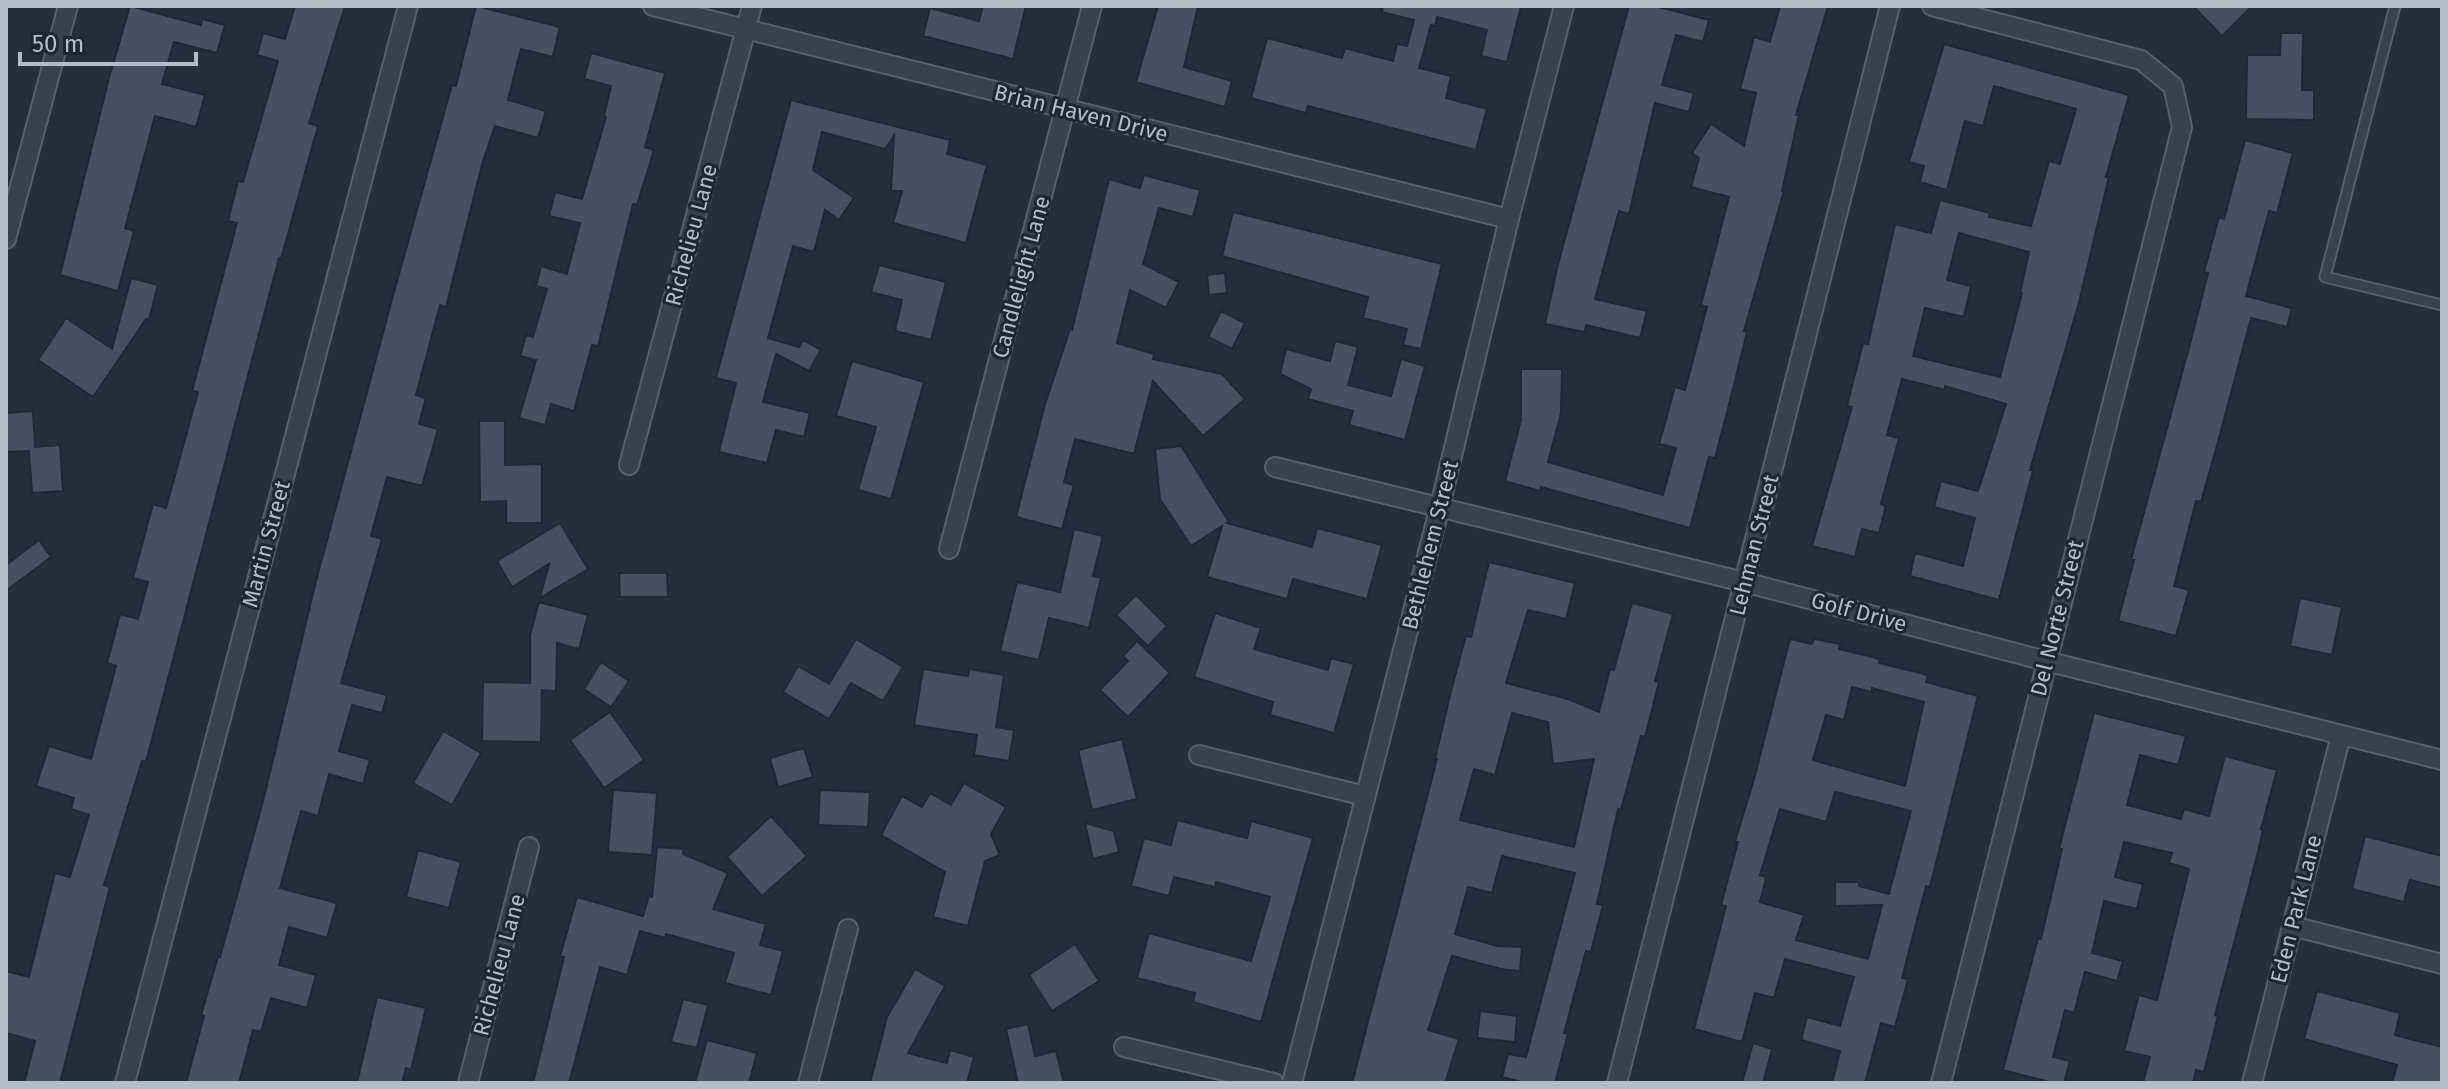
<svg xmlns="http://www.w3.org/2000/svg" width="2448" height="1089" viewBox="0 0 2448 1089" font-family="'Fira Sans',sans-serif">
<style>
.building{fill:#455162;stroke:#1f2835;stroke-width:2;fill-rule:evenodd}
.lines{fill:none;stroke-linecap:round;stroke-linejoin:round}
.service-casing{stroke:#565f6c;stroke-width:13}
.minor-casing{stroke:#565f6c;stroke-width:22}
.service{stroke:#38414e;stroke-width:9}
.minor{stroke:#38414e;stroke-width:18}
.labels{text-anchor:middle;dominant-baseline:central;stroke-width:6;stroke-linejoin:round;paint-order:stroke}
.street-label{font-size:22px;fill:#b4bcc9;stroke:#1d2633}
</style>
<rect width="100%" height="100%" fill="#242f3e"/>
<g class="building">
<path d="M130,6L201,25L202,19L225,25L217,53L174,42L162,84L205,95L196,127L155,116L125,228L134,231L118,291L60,275L109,78Z"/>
<path d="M295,6H345L309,123L318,126L281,259L279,258L146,762L142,761L104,885L110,887L60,1083H24L35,1041L6,1033V971L29,977L55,873L70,877L89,815L71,809L74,798L36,786L49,746L91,759L116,666L107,663L120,614L138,619L148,582L133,578L153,504L166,508L198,392L192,391L237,223L228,221L238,181L243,182L278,61L257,55L263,33L285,39Z"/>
<path d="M476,6L560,27L553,57L521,49L508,100L546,111L538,138L495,126L483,161L446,307L440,305L416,395L426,398L419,424L438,429L422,486L387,477L371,536L382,539L341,683L387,695L382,713L352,705L339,751L370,760L363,784L329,774L318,816L301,811L280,888L337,903L327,938L289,927L279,965L316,975L307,1008L271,998L261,1032L253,1030L239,1083H186L204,1016L201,1015L218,957H220L263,801L316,581L394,292L452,85L456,86Z"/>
<path d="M983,6H1026L1013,59L923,36L930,8L979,21Z"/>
<path d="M1158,6H1198L1184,67L1232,81L1225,107L1136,82Z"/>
<path d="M1383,6H1521L1507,62L1481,56L1487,30L1437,17L1435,26L1431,25L1419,68L1451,76L1446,98L1487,109L1476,150L1308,106L1306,113L1251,98L1267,38L1342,58L1345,48L1393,61L1397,44L1407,46L1414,20L1382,12Z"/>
<path d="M1629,6H1655L1709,20L1703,42L1676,35L1662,85L1694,93L1689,112L1655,103L1629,214L1619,211L1595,299L1647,311L1640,338L1586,325L1585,332L1545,324L1558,264Z"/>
<path d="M1780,6H1828L1796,115H1799L1782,191H1784L1744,331L1747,332L1730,401L1715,458L1709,457L1690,528L1541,487L1540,491L1505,481L1521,420V369H1562L1561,413L1548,462L1663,495L1676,448L1659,444L1675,387L1685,390L1707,307L1701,305L1729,197L1691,187L1699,158L1692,153L1711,124L1744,146L1756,93L1740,89L1754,37L1770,42Z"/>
<path d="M2193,6H2252L2222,36Z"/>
<path d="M2281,33H2303L2302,90H2314V120L2246,119L2247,55H2280Z"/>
<path d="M1944,44L2129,95L2106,177H2109L2078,306L2030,470H2033L1999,600L1910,576L1915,553L1963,566L1975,518L1934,507L1941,481L1978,491L2006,404L1945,386V390L1902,379L1887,435L1899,438L1881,504L1886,506L1879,533L1862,529L1855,557L1812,546L1852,407L1847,406L1863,343L1868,344L1895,224L1931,233L1940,200L1990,213L1989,217L2031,226L2049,161L2060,164L2076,109L1994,86L1983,126L1965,121L1947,190L1920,182L1924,166L1909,162ZM1959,233L2029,252L2020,293H2022L2000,377L1913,356L1925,308L1964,317L1971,286L1947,280Z"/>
<path d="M591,53L665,73L645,147L654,150L637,205L633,204L598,346L592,345L574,411L551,404L545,425L519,418L536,360L520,356L526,335L533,337L547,289L536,286L541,266L567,274L580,223L549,216L555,192L582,199L606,117L604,116L611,86L584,79Z"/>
<path d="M791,100L950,140L947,154L987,165L966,243L893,223L902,191H891L894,136L885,149L822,132L813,170L854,198L839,220L825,210L814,252L793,246L768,338L799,347L803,340L821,350L809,371L776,354L763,402L810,413L804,437L776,430L767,463L719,452L736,383L716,378Z"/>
<path d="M2245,140L2293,153L2277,213L2269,211L2246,296L2292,308L2287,327L2251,318L2221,431L2201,502L2196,501L2174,586L2189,590L2176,636L2118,621L2134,560H2131L2190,344L2208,273L2204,272L2219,217L2224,219Z"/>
<path d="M1144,175L1200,190L1193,217L1159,208L1143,264L1179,282L1166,308L1130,290L1117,343L1154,354L1153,359L1222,374L1245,399L1203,436L1153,381L1134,454L1075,439L1064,482L1074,485L1062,529L1016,517L1045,404L1070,329L1072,330L1109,179L1140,188Z"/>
<path d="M1233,212L1442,264L1421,349L1403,345L1407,329L1363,318L1368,297L1222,256Z"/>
<path d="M879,265L946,282L931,340L895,331L902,300L871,292Z"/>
<path d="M1225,273L1227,293L1209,295L1207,275Z"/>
<path d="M131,278L158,285L149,320L146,319L93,397L38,360L66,318L112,349Z"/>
<path d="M1221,311L1245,323L1232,349L1208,337Z"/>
<path d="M1335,341L1358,347L1348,385L1391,396L1401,359L1425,366L1405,440L1349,425L1353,411L1308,399L1311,389L1280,374L1286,349L1330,361Z"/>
<path d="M852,361L924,382L891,499L858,490L876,427L836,416Z"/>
<path d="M33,411L35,447L60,445L63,491L32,493L29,451L6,452V413Z"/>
<path d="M479,421H505V465L542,464V523H506V501L480,502Z"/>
<path d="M1181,446L1229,522L1227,523L1312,547L1317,528L1382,545L1367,599L1293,579L1287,599L1207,577L1222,526L1191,546L1160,499L1155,449Z"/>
<path d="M560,523L588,569L540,598L549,564L512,587L497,561Z"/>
<path d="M1074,529L1103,536L1093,576L1101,578L1089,628L1049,618L1039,660L1000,651L1017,582L1060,592Z"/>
<path d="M39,540L51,557L6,591V565Z"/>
<path d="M1489,562L1575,583L1566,619L1528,610L1506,683L1568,699L1599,712L1610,669L1614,670L1632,603L1673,614L1655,681L1659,682L1645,737L1641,736L1621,810L1618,809L1597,904L1603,905L1591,952L1586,951L1564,1033L1568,1034L1555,1083H1525L1502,1077L1508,1054L1526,1057L1575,873L1502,856L1492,893L1468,887L1455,934L1497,946L1522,947L1520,971L1501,969L1452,956L1428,1030L1459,1039L1445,1083H1352L1437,759H1435L1452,687L1466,636L1471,637ZM1512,713L1548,722L1553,764L1594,759L1574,847L1460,820L1474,769L1495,775Z"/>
<path d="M619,573H667L668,597H620Z"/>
<path d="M1136,595L1167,626L1148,646L1116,615Z"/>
<path d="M2300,598L2342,607L2332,655L2290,646Z"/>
<path d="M539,602L588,615L579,649L557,643L556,691L542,690L541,742L482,741L483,682L530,683V635Z"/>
<path d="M1215,613L1261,628L1254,649L1328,670L1331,658L1354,664L1334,733L1270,715L1273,702L1194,677Z"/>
<path d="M856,639L903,667L883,701L851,683L829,719L783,692L798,666L829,684Z"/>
<path d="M1790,639L1812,644L1814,639L1840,644L1839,649L1880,659L1879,663L1928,675L1926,682L1978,696L1930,887L1926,886L1902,978L1908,979L1895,1027L1881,1023L1865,1083H1832L1840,1051L1801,1040L1807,1017L1840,1026L1854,977L1785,959L1774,998L1755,993L1742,1042L1694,1029L1726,906L1721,905L1738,842H1735L1754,779ZM1852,687L1872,692V688L1924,702L1905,786L1813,760L1826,715L1844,720ZM1835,792L1911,811L1889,894L1859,886V882H1835V906L1882,905L1868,959L1796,940L1804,915L1760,902L1766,877L1760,875L1780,809L1826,822Z"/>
<path d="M1137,641L1170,673L1128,717L1100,690L1128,661L1123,656Z"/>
<path d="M601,662L629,681L611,707L584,689Z"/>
<path d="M923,669L968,676L969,669L1004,675L996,727L1014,730L1009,761L974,755L977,735L914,725Z"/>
<path d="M610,712L644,760L604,788L570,740Z"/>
<path d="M2094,713L2186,736L2178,765L2140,755L2127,805L2181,819L2184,809L2209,816L2225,756L2277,770L2261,829L2263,830L2257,856L2215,1015L2218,1016L2204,1072L2196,1070L2193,1083H2143L2150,1057L2124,1051L2139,995L2157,1000L2189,869L2169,863L2172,853L2124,842L2115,877L2143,884L2137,909L2104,901L2092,953L2123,961L2117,981L2085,972L2074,1013L2065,1010L2053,1057L2070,1061L2064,1083H2053L2003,1070L2038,938L2041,939L2062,849H2059Z"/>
<path d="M443,731L481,753L452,805L413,783Z"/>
<path d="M1122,739L1137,799L1092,810L1078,750Z"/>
<path d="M804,748L813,777L778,787L770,758Z"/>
<path d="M964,783L1006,807L991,834L1000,855L985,861L968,926L933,917L945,872L881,835L902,796L922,807L930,793L951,805Z"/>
<path d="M613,790L657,793L652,855L608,852Z"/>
<path d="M820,790L870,792L868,827L818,825Z"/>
<path d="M771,816L807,856L762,896L727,857Z"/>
<path d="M1177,820L1247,838L1251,821L1313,838L1261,1022L1193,1002L1195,993L1137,978L1149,933L1251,961L1270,897L1216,882L1215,887L1174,877L1169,896L1131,886L1144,838L1171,845Z"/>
<path d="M1085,823L1114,831L1119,852L1093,859Z"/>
<path d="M2365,836L2442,856V888L2410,880L2404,902L2352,889Z"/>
<path d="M657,847L684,849L683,854L728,873L713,909L766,924L760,945L783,951L771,995L725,983L734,953L666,934L665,938L640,931L627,975L600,967L569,1083H533L564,957L560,956L577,897L643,916L649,896L652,897Z"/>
<path d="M418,850L461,862L449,908L406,897Z"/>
<path d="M1075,944L1099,981L1052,1011L1029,975Z"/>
<path d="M915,969L945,986L908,1053L947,1063L950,1050L974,1057L967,1083H870L887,1017Z"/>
<path d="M2317,991L2400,1013L2395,1035L2442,1047V1083H2392L2397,1065L2304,1039Z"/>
<path d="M377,997L426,1008L411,1070L406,1068L402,1083H357Z"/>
<path d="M683,999L708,1005L697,1048L671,1042Z"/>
<path d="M1480,1011L1517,1016L1515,1042L1477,1038Z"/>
<path d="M1028,1024L1035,1056L1056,1051L1064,1083H1018L1006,1029Z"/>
<path d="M707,1040L757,1053L749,1083H695Z"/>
<path d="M1753,1043L1772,1049L1763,1083H1742Z"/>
</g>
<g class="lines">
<g class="service-casing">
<path id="service" d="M2395,6L2325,277L2442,305"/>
</g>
<g class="minor-casing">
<g id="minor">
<path d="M653,6L1509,219"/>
<path d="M1932,6L2141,60L2173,86L2182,127L1941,1083"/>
<path d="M6,239L68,6"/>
<path d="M629,465L752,6"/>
<path d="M1275,467L1744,582L2046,661L2442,760"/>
<path d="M949,549L1092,6"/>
<path d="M1199,755L1365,796"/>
<path d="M2292,926L2442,964"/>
<path d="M1124,1047L1274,1083"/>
<path d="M125,1083L408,6"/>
<path d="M468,1083L529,847"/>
<path d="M808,1083L848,929"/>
<path d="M1292,1083L1440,506L1509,219L1564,6"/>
<path d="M1617,1083L1890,6"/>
<path d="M2252,1083L2341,735"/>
</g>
</g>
<use href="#service" class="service"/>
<use href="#minor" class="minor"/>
</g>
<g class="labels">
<g class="street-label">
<text transform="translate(1081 113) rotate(14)">Brian Haven Drive</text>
<text transform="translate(691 235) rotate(-75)">Richelieu Lane</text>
<text transform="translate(1021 277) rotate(-75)">Candlelight Lane</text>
<text transform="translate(266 544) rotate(-75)">Martin Street</text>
<text transform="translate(1430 545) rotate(-76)">Bethlehem Street</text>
<text transform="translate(1754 545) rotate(-76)">Lehman Street</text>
<text transform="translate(1859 612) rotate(15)">Golf Drive</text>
<text transform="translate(2057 618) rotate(-76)">Del Norte Street</text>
<text transform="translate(2296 909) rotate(-76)">Eden Park Lane</text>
<text transform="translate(499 965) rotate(-75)">Richelieu Lane</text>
</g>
</g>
<rect width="2448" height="1089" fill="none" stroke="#b4bcc9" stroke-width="16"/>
<path d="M20 52v12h176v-12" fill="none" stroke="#b4bcc9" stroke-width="4"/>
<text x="32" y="52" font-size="24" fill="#b4bcc9" stroke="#1d2633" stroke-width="6" paint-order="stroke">50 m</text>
</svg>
